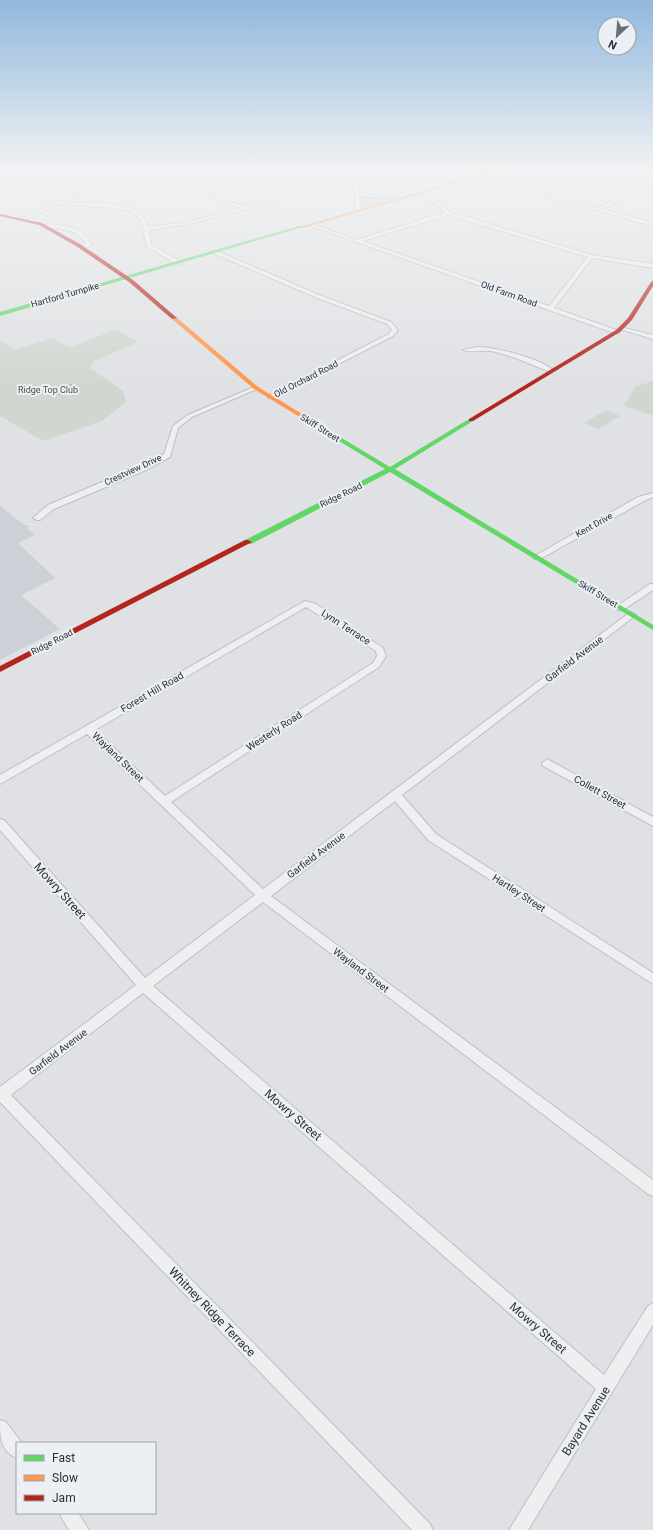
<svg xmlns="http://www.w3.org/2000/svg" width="653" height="1530" viewBox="0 0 653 1530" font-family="Roboto,sans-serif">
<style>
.built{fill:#cdd1d7}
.green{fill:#d0d7d0}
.water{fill:#afbfce}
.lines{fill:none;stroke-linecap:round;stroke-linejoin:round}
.street-casing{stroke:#bdbfc2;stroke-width:2}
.street{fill:#efeff1;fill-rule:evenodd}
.fast{fill:#63d668;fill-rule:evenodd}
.slow{fill:#ff974d;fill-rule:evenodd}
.jam{fill:#b3261e;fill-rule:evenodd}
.labels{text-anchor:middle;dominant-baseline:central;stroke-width:4;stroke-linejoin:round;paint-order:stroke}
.far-street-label{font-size:9px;fill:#28303b;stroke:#ecf0f4}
.far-park-label{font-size:9px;fill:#3e5636;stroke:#ecf0f4}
.street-label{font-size:10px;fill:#28303b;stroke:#ecf0f4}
.near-street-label{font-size:12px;fill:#28303b;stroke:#ecf0f4}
</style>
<rect width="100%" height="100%" fill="#dfe1e4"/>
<path class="built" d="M0,506L23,524L30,526L27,528L35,535L18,543L55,578L21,595L60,629L0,660Z"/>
<g class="green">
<path d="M360,197L362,196L392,199L362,207Z"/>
<path d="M116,329L138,342L94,361L90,368L123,391L126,402L102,421L43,441L0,416V340L15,350L53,338L69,348Z"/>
<path d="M653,381V416L624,406L635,387Z"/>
<path d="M606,410L620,416L599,429L584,423Z"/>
</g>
<path class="water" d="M63,384H72L71,388H78L76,394L53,395L56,388H61Z"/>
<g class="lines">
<g class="street-casing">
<g id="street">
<path d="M226,170H232L189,188C199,191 241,207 248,206C258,205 269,200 277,194C288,185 293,169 310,170L296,178L281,196L267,204L188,224L149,230L151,245L181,262L182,263L179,265L147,247L141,220L135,214L126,210L104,207L59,204L25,220L21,219L97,185L119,183L164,188L184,187ZM119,185L164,190L185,189L241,208L188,222L148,227C141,197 88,205 64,202L98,187Z"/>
<path d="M336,170H341L357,177L359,193L402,198L400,199L359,196L360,207L363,210L359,211L356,207L353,179Z"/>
<path d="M638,170H643L625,182L628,185L653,192V194L642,191L602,209L653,223V226L476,176L480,175L597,208L637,190L624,187L620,182Z"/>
<path d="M421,191L432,195L450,212L592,255L653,264V268L592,258L554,308L619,331L620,332L617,334L308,225L312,224L357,240L445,212L428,197L421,193ZM448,215L588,257L549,306L362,241Z"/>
<path d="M45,225C63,223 82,228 92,244L85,249H81V247L86,244C77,228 59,229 43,227Z"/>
<path d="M213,251H217L319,295L391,322L398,330L393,336L272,398H268V396L389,334L392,330L387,324L315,297L213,253Z"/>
<path d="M620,327L653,335V339L620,329Z"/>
<path d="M477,347C495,347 539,358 553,370L548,371C529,364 511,355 491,351C483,350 468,353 463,350Z"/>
<path d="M254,387L259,388L192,417L178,428L170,457L146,470L54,509L40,520H37L33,518L48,505L140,466L164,454L173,426L188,415Z"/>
<path d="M653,493V497L644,501L540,559H534L533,557L638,497Z"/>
<path d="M650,584H653V590L623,610H617V606Z"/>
<path d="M305,601L316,604L383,648L386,656L379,667L171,802L263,889L629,613L632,612L636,615L402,795L436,834L653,973V984L428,840L395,801L271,896L653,1180V1196L648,1194L263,902L153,986L604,1375L648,1306L653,1303V1325L528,1530H509L596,1389L143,993L11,1095L430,1524L433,1530H412L0,1102V1087L136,985L0,830V819L4,820L145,978L255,895L87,734L0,784V775ZM306,607L376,651L377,656L373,663L165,796L95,730Z"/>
<path d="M547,759L653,817V826L543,766L542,763Z"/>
<path d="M0,1420L6,1422L22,1443H17V1458C0,1451 0,1436 0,1420Z"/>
<path d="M59,1513H78L89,1530H69Z"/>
</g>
</g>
<use href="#street" class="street"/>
<g class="fast">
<path d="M299,226L303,227L0,316V312Z"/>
<path d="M305,416L390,467L469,419H473V421L395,469L653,625V630L390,472L251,544H245V540L385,469L303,419V417Z"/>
</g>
<g class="slow">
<path d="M0,170H5L0,172Z"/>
<path d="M495,170H501L303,228L299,227Z"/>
<path d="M172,317H176L258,387L307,417V419H303L254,389L172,319Z"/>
</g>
<g class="jam">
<path d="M0,214L42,223L80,244L133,280L177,318L172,319L129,282L76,246L39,225L0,216Z"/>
<path d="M653,281V286L632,320L620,332L473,421H469V419L616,330L628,318L651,282Z"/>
<path d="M245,540H248L252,542L0,672V666Z"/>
</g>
</g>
<linearGradient id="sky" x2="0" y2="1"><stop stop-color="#91b8de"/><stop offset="0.44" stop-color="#f1f2f3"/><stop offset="1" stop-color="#f1f2f3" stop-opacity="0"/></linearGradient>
<rect width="653" height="384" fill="url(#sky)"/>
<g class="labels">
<g class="far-street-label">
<text transform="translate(509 294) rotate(20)">Old Farm Road</text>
<text transform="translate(65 295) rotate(-16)">Hartford Turnpike</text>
<text transform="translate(306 379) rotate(-27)">Old Orchard Road</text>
<text transform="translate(320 428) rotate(32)">Skiff Street</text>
<text transform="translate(133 470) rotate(-25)">Crestview Drive</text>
<text transform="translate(341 495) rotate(-26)">Ridge Road</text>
<text transform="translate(594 525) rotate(-29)">Kent Drive</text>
<text transform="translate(598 594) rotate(31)">Skiff Street</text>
<text transform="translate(52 642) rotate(-27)">Ridge Road</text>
</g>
<g class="far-park-label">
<text x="48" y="390">Ridge Top Club</text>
</g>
<g class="street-label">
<text transform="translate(346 627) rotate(33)">Lynn Terrace</text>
<text transform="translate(574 659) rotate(-37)">Garfield Avenue</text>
<text transform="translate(152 692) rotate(-30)">Forest Hill Road</text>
<text transform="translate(274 731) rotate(-33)">Westerly Road</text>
<text transform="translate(118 757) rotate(44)">Wayland Street</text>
<text transform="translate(600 792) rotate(29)">Collett Street</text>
<text transform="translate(316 855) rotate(-37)">Garfield Avenue</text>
<text transform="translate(519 893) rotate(33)">Hartley Street</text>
<text transform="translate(361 970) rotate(37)">Wayland Street</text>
<text transform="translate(58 1052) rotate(-37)">Garfield Avenue</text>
</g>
<g class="near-street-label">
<text transform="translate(60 891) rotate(48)">Mowry Street</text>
<text transform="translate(293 1115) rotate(41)">Mowry Street</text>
<text transform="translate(212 1312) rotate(46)">Whitney Ridge Terrace</text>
<text transform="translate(538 1328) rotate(41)">Mowry Street</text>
<text transform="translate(586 1421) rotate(-58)">Bayard Avenue</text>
</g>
</g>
<rect x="16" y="1442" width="140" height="72" fill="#ecf0f4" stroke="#9ea3aa"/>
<rect x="24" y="1455" width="20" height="6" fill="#63d668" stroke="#9ea3aa"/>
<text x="52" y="1462" font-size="12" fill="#28303b">Fast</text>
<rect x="24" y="1475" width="20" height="6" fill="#ff974d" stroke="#9ea3aa"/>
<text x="52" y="1482" font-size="12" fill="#28303b">Slow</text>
<rect x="24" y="1495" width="20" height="6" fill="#b3261e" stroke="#9ea3aa"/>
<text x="52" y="1502" font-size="12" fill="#28303b">Jam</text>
<g transform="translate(617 36) rotate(206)"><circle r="19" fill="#ecf0f4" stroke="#9ea3aa"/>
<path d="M0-3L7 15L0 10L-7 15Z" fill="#686e76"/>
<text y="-6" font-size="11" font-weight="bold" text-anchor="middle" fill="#28303b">N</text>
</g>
</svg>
